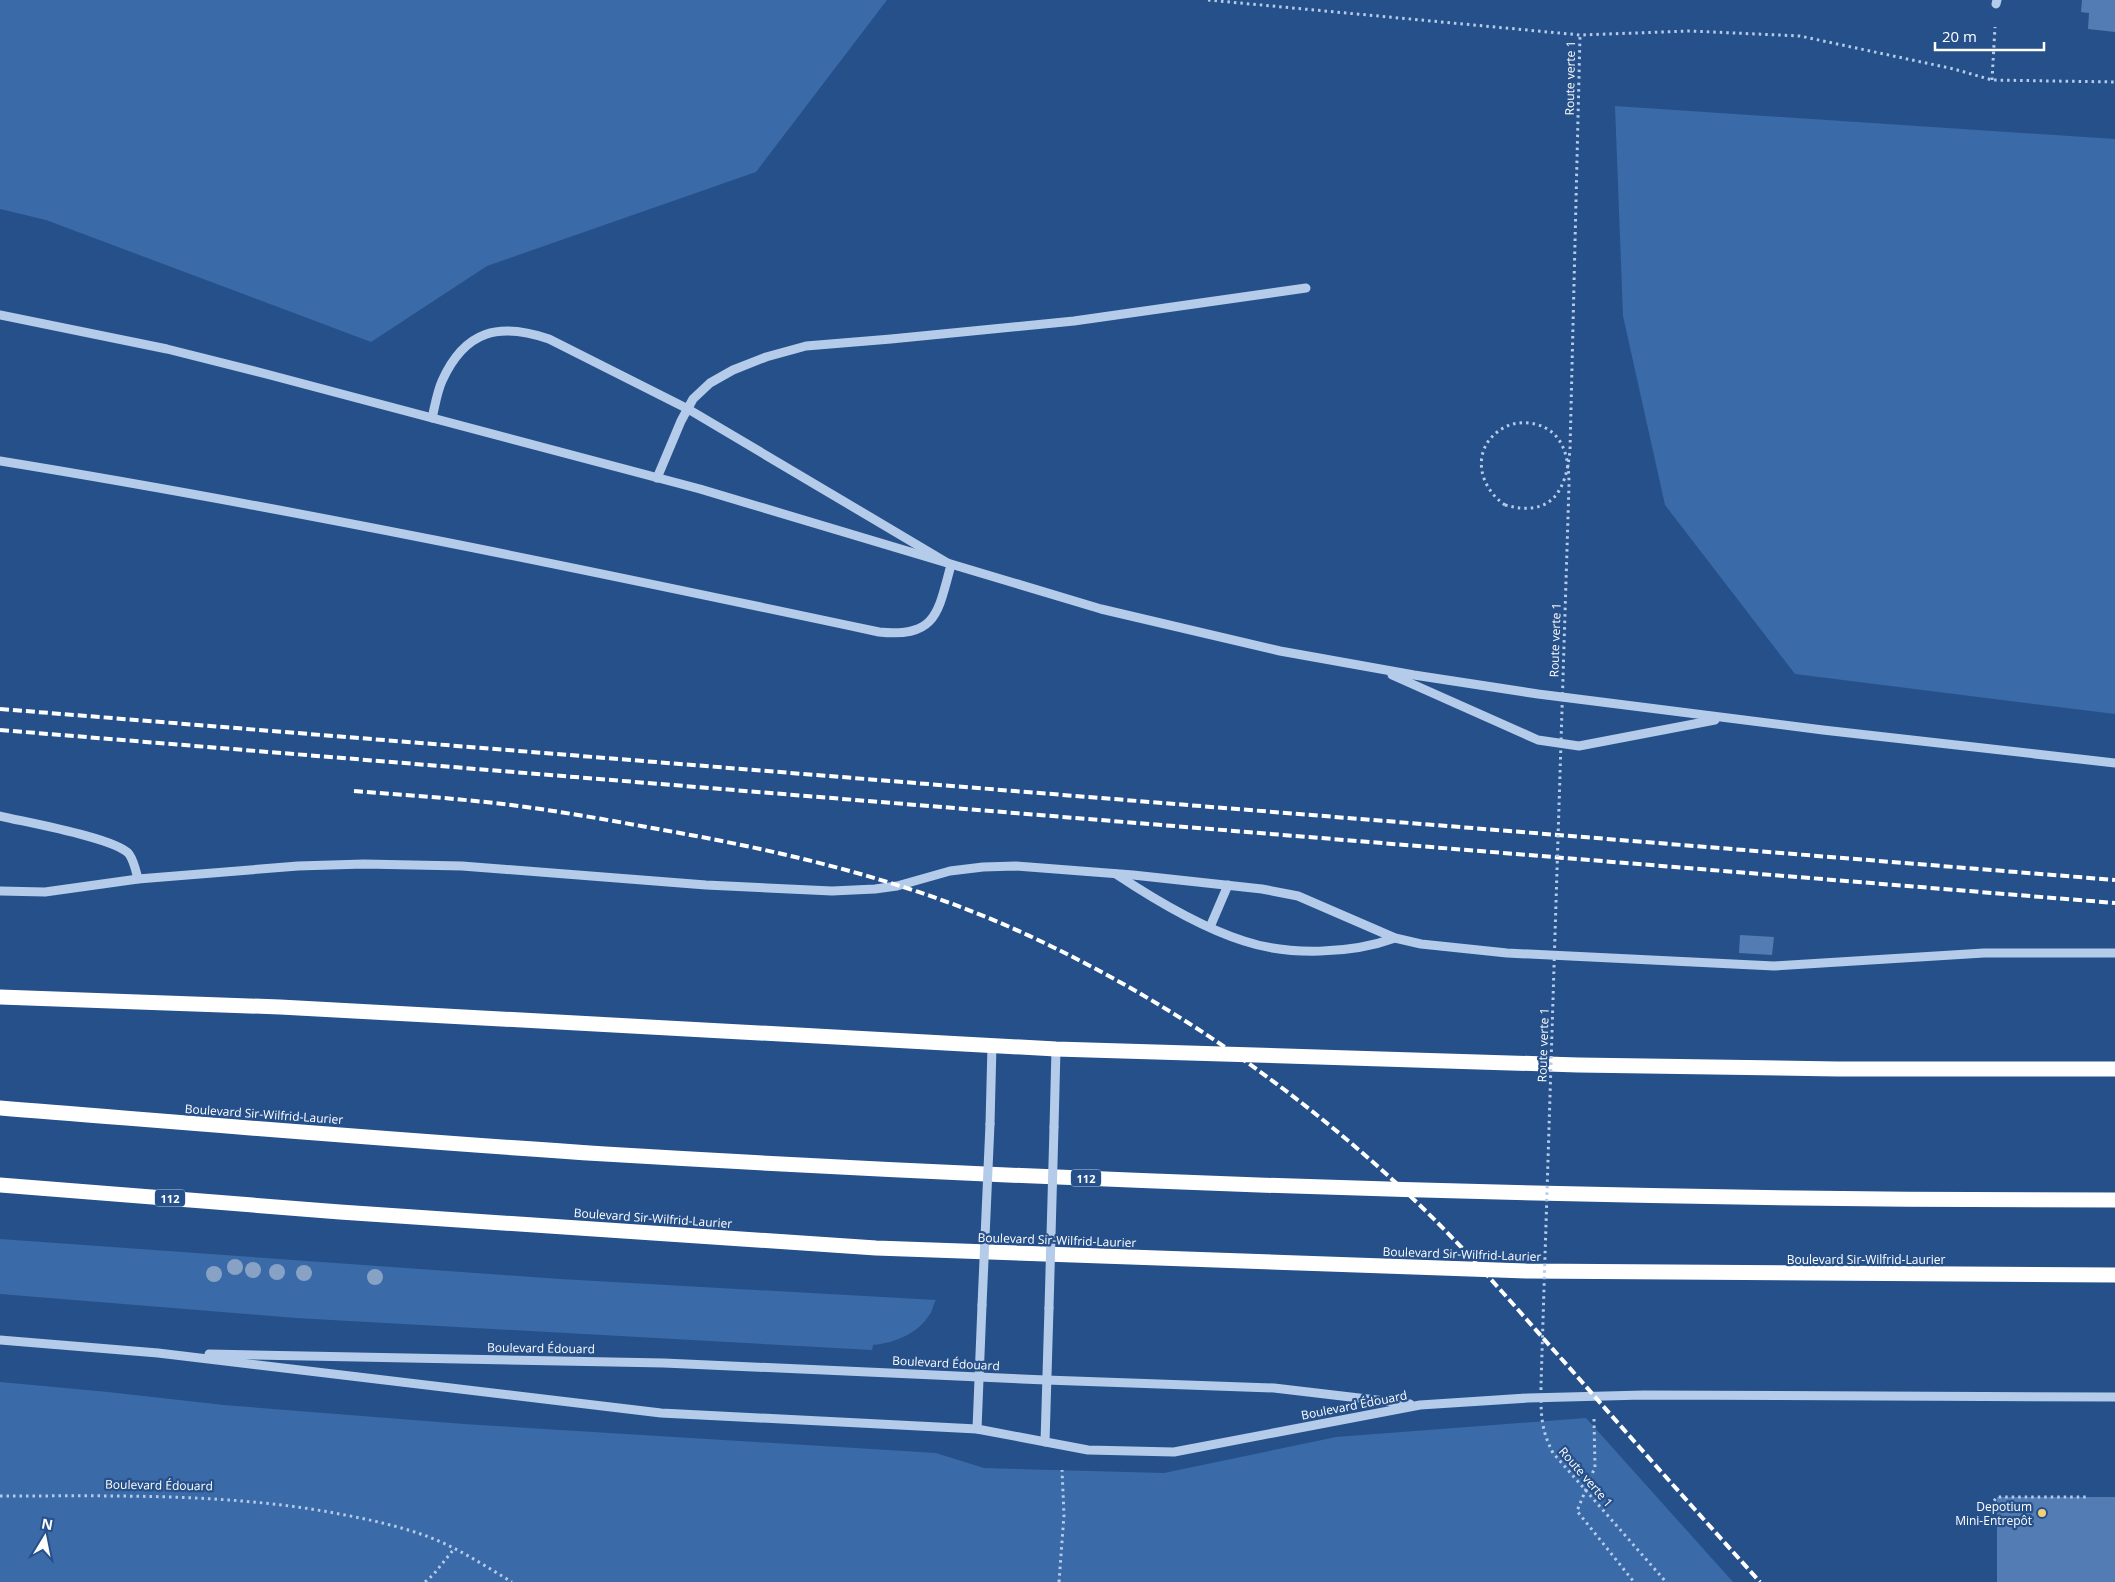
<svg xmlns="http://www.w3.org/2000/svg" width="2115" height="1582" viewBox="0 0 2115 1582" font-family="'Open Sans',sans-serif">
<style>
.green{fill:#3a6aa7}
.building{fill:#527cb3}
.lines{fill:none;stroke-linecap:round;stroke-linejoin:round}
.path{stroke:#b4cbea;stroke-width:3;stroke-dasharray:2.5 4;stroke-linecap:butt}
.minor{stroke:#b4cbea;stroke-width:9}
.highway{stroke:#fff;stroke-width:15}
.rail{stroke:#fff;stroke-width:4;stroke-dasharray:9 4;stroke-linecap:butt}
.path-bridge{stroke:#b4cbea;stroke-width:3;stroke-dasharray:2.5 4;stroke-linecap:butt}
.minor-bridge{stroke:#b4cbea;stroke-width:9}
.tree{fill:#88a2c6}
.poi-dot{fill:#f3d178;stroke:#26508a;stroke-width:2}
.labels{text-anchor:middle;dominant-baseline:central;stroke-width:4.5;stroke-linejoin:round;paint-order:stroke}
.shield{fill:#26508a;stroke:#becadc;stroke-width:1}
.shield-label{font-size:11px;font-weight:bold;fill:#fff}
.street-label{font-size:12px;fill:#fff;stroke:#26508a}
.poi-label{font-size:12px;fill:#fff;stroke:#26508a;text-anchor:end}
</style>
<rect width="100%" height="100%" fill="#26508a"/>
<g class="green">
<path d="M0,0H887L756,172L487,266L371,342L46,220L0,209Z"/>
<path d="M1615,106L2115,139V714L1795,674L1665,505L1623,316Z"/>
<path d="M0,1239L560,1279L936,1300C933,1304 933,1310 930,1314C918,1334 894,1343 873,1345L872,1350L296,1318L0,1294Z"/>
<path d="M0,1382L108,1392L224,1405L464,1424L936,1453L984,1468L1164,1473L1336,1437L1586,1418L1733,1582H0Z"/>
</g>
<g class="building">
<path d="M2082,0H2115V32L2088,29L2089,13L2081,12Z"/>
<path d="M1740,935L1774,937L1772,955L1739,953Z"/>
<rect x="1997" y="1497" width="118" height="85"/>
</g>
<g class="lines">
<g class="path">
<path d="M1208,0L1580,35L1690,31L1800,36L1954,69L1992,80L2115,82"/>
<path d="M1992,80L1995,27"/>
<path d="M1505,505C1552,518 1566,491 1570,450L1580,35"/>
<path d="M1594,1419L1595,1467L1577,1511L1634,1582"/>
<path d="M0,1496C110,1496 221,1493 329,1512C362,1518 397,1525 429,1537C458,1548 485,1566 512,1582"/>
<path d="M1986,1511L1997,1497H2087"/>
<path d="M425,1582L433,1575L454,1549"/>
<path d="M1059,1582L1064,1515L1062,1470"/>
</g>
<g class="minor">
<path d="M1996,4L1997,0"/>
<path d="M0,315L167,349L270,375L700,489L1101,609L1280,651L1414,675L1538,694L1823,730L2115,763"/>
<path d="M0,461C295,509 587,570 879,632C937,638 938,612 951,565L688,409L549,339C499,322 465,330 442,381C437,392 435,406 432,418"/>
<path d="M657,478L681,421L693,399L710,383L733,370L766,357L806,346L891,339L1074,321L1306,288"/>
<path d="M1392,675L1538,740L1579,746L1715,720"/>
<path d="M0,816C24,822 116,838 129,854C134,861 136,871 138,879"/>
<path d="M1116,874C1152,898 1203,928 1244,941C1289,956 1351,954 1395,938"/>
<path d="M0,891L45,892L138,879L298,866L364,864L462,866L706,885L832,891L875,889L897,886L950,871L983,867L1016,866L1133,875L1262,889L1298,896L1395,938L1421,944L1507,953L1774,966L1984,953H2115"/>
<path d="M1210,927L1228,885"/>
<path d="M990,1124L992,1045"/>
<path d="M1054,1127L1056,1049"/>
<path d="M0,1340L158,1353L661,1413L977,1429L1088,1450L1174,1452L1420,1405L1528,1398L1644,1395L2115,1397"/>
<path d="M209,1354L664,1363L1046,1380L1274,1388L1410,1404"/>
<path d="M977,1429L982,1305"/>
<path d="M1045,1442L1049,1308"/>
</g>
<g class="highway">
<path d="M0,997L280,1007L1056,1049L1578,1065L1838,1069H2115"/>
<path d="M0,1108C202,1124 403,1141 605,1154C1108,1184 1611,1200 2115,1200"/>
<path d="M0,1185L340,1212L876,1248L1526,1271L2115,1275"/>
</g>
<g class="rail">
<path d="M0,709L2115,880"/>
<path d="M0,730L2115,903"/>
<path d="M354,791C418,796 483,800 547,810C586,816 625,823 663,830C782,851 901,879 1012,928C1158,993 1292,1085 1409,1195C1468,1250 1521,1314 1575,1374C1636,1444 1698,1513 1760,1582"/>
</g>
<path class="path-bridge" d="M1505,505C1476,485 1471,445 1505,427C1514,422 1526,422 1535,424C1564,431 1569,458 1569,485L1541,1385C1541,1412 1540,1428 1553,1453L1666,1582"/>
<g class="minor-bridge">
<path d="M982,1305L990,1124"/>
<path d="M1049,1308L1054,1127"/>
</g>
</g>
<g class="tree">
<circle cx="235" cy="1267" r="8"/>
<circle cx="253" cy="1270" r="8"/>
<circle cx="277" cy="1272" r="8"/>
<circle cx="304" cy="1273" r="8"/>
<circle cx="214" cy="1274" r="8"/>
<circle cx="375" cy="1277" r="8"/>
</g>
<circle class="poi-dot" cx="2042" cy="1513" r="5"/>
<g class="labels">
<g class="shield">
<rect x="1071" y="1169.5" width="30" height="17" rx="4"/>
<rect x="155" y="1189.5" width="30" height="17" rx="4"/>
</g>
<g class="shield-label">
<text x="1086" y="1178">112</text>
<text x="170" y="1198">112</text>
</g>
<g class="street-label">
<text transform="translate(1570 78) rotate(-89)">Route verte 1</text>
<text transform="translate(1555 640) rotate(-88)">Route verte 1</text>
<text transform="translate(1543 1045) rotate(-88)">Route verte 1</text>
<text transform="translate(264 1114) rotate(4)">Boulevard Sir-Wilfrid-Laurier</text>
<text transform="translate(653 1218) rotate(4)">Boulevard Sir-Wilfrid-Laurier</text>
<text transform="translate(1057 1240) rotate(2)">Boulevard Sir-Wilfrid-Laurier</text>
<text transform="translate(1462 1254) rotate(2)">Boulevard Sir-Wilfrid-Laurier</text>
<text x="1866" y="1259">Boulevard Sir-Wilfrid-Laurier</text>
<text transform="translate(541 1348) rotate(1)">Boulevard Édouard</text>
<text transform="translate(946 1363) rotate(3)">Boulevard Édouard</text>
<text transform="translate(1354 1405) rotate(-11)">Boulevard Édouard</text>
<text transform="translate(1586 1477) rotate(49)">Route verte 1</text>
<text transform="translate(159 1485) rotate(1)">Boulevard Édouard</text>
</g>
<g class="poi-label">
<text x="2032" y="1506">Depotium<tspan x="2032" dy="14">Mini-Entrepôt</tspan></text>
</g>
</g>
<g transform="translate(45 1537) rotate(10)" stroke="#26508a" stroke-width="4" paint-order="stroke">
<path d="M0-4L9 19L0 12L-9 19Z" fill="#ffffff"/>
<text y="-8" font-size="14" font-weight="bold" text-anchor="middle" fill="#ffffff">N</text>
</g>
<path d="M1935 42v8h109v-8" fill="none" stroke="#ffffff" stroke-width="2.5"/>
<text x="1942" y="42" font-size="15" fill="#ffffff" stroke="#26508a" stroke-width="4" paint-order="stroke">20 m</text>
</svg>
